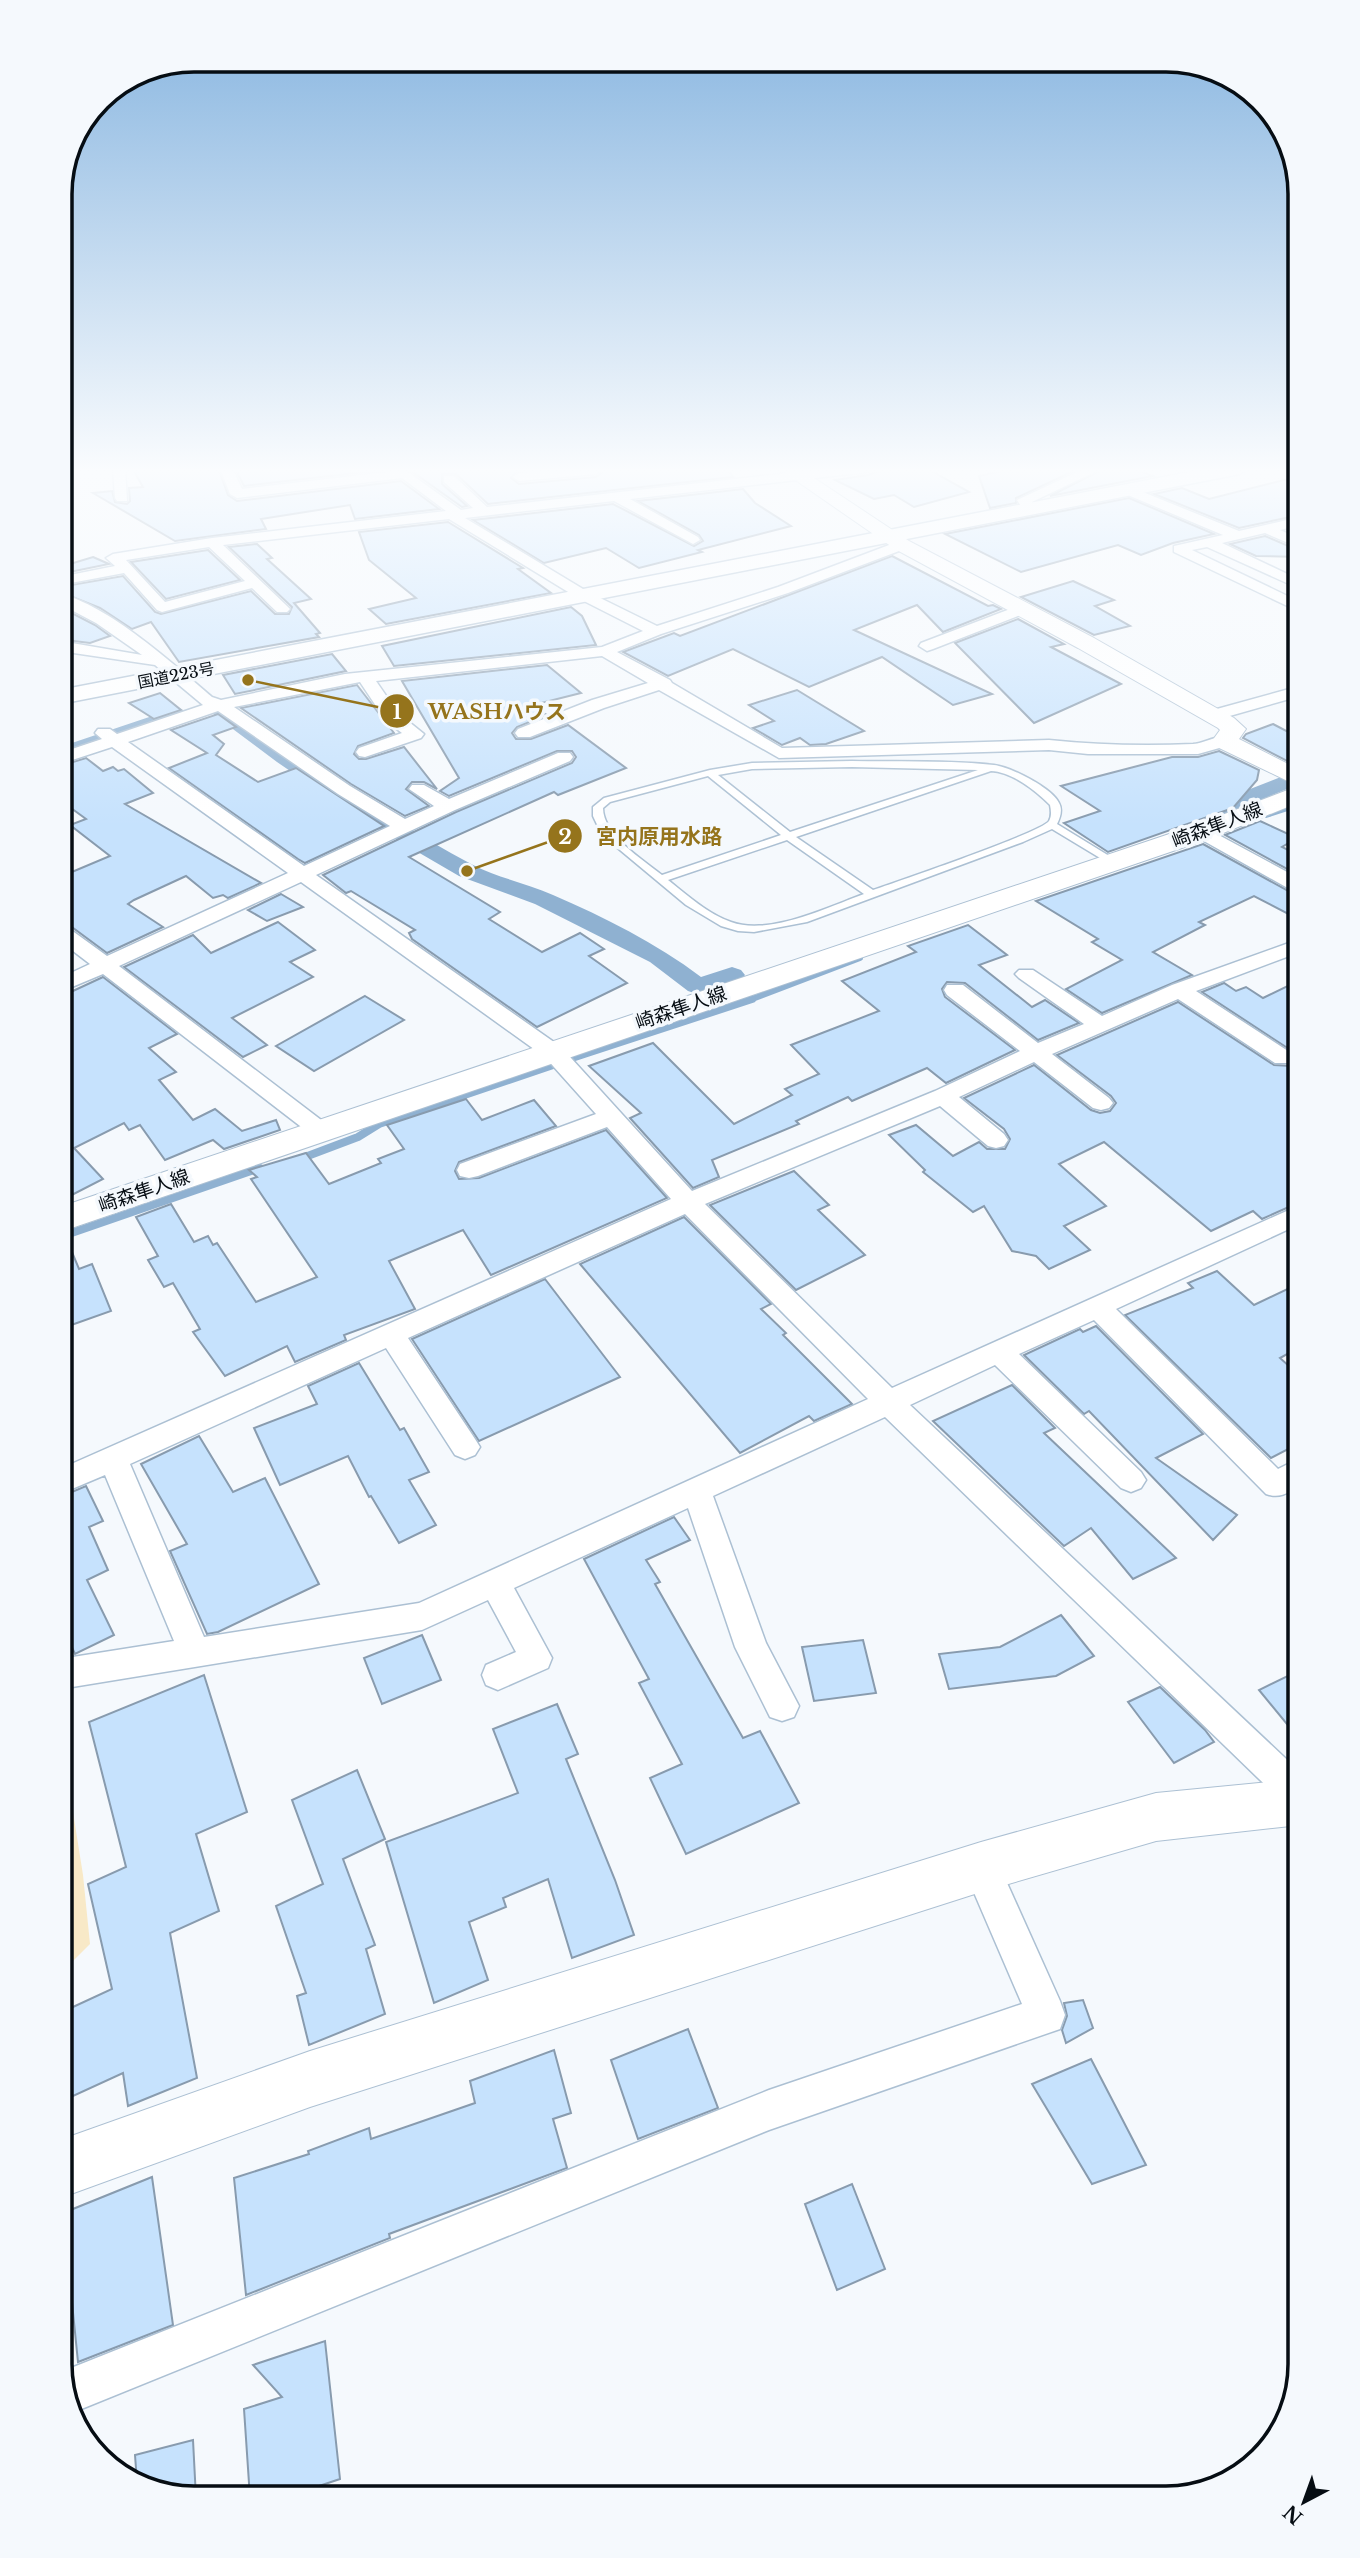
<svg xmlns="http://www.w3.org/2000/svg" width="1360" height="2558" viewBox="0 0 1360 2558" font-family="'Libre Baskerville','Noto Sans JP',serif">
<style>
.green{fill:#f8e9c7}
.lines{fill:none;stroke-linecap:round;stroke-linejoin:round}
.stream-far1{stroke:#8fb1d1;stroke-width:6}
.stream{stroke:#8fb1d1;stroke-width:8}
.canal{fill:#8fb1d1;fill-rule:evenodd}
.building{fill:#c6e2fd;stroke:#889bae;stroke-width:2}
.lane-casing{stroke:#acc0d3;stroke-width:3}
.street-casing{stroke:#acc0d3;stroke-width:3}
.secondary-casing{stroke:#acc0d3;stroke-width:2}
.highway-casing{stroke:#acc0d3;stroke-width:3}
.lane{fill:#fff;fill-rule:evenodd}
.street{fill:#fff;fill-rule:evenodd}
.secondary{fill:#fff;fill-rule:evenodd}
.highway{fill:#fff;fill-rule:evenodd}
.labels{text-anchor:middle;dominant-baseline:central;stroke-width:7;stroke-linejoin:round;paint-order:stroke}
.far-street-label{font-size:16px;fill:#060d13;stroke:#f5f9fd}
.street-label{font-size:19px;fill:#060d13;stroke:#f5f9fd}
.rim{fill:none;stroke:#060d13;stroke-width:3.5}
.leader{fill:none;stroke:#95741c;stroke-width:2.5}
.callout-dot{fill:#95741c;stroke:#f5f9fd;stroke-width:2.5}
.mark-label{font-size:21px;text-anchor:middle;font-weight:bold;fill:#fff}
.callout-label{font-size:21px;text-anchor:middle;font-weight:bold;fill:#95741c;stroke:#f5f9fd;stroke-width:7;stroke-linejoin:round;paint-order:stroke}
</style>
<rect width="100%" height="100%" fill="#f5f9fd"/>
<path class="green" d="M60,1696H65L72,1750L73,1812L83,1875L90,1944L68,1966L60,1970Z"/>
<g class="lines">
<g class="stream-far1">
<path d="M1266,815L1300,804"/>
<path d="M747,1001L860,958"/>
</g>
<g class="stream">
<path d="M575,1057L752,999"/>
<path d="M297,1160L358,1137L379,1124L556,1064"/>
<path d="M60,1237L260,1168"/>
</g>
<g class="canal">
<path d="M221,705L228,707C306,764 387,819 473,865C498,878 527,883 553,895C604,917 656,943 701,977L732,967L741,970L745,975L741,980L706,991L697,994L688,991L650,962L535,904L459,876L356,816L277,762L214,715L211,711L214,707Z"/>
<path d="M176,708L183,710L186,714L183,718L60,760V747Z"/>
<path d="M1291,773L1299,774V784L1207,822H1191L1188,817L1191,812Z"/>
</g>
</g>
<g class="building">
<path d="M152,468H218L228,495L237,501L401,481L439,509L355,519L350,505L261,519L266,529L175,541L93,493L112,491L115,502L127,504L130,501L129,488L143,487L134,471Z"/>
<path d="M235,468H399L244,486Z"/>
<path d="M407,468H544L518,471L511,478L519,484L596,477L603,472L604,468H726L733,477L488,504L456,474H442V484L467,506L462,507Z"/>
<path d="M887,468H926L969,492L914,507L894,495L874,499L835,480L868,475Z"/>
<path d="M1015,468H1080L1016,498V503L990,508L979,476Z"/>
<path d="M1105,468H1132L1153,476L1050,496Z"/>
<path d="M1300,476V515L1239,528L1154,494L1182,488L1209,499Z"/>
<path d="M743,489L755,503L791,526L698,550L702,552L639,568L606,548L544,563L473,520L613,504L694,546L703,541L699,535L638,501Z"/>
<path d="M1129,498L1214,534L1173,543L1141,555L1118,545L1021,572L945,534Z"/>
<path d="M448,522L523,568L518,569L551,593L386,624L369,609L416,598L369,560L359,532Z"/>
<path d="M1265,536L1300,551V557L1256,556L1230,544Z"/>
<path d="M257,544L272,558L267,559L311,599L294,603L320,633L316,634L319,637L179,662L151,622L132,629L100,608L60,592V587L123,576L155,612L161,614L251,591L275,614H289L292,607L229,547Z"/>
<path d="M208,550L240,580L166,599L131,562Z"/>
<path d="M892,556L988,606L993,605L1001,609L943,632L917,605L854,630L992,694L953,705L882,657L809,687L733,649L668,676L623,652L674,633L680,636Z"/>
<path d="M93,557L109,564L60,574V567Z"/>
<path d="M1073,581L1114,600L1095,606L1130,626L1094,635L1021,597Z"/>
<path d="M60,607L95,625L110,636L90,643L74,641L60,633Z"/>
<path d="M571,607L582,616L596,645L394,666L382,646Z"/>
<path d="M1018,619L1064,644L1051,647L1121,684L1034,723L955,643Z"/>
<path d="M332,654L346,671L235,694L223,675Z"/>
<path d="M547,665L581,693L529,706L547,715L517,727L512,733L516,739H531L568,725L626,768L558,795L554,792L409,857L500,912L489,919L542,952L580,933L604,949L589,956L627,983L537,1027L412,939L409,933L415,930L351,891L346,893L323,875L456,812L572,763L576,757L572,751H557L449,796L440,791L459,778L402,681Z"/>
<path d="M357,685L394,733L358,746L354,754L359,759H366L404,747L437,789L424,782H412L406,789L429,806L405,816L351,784L241,708Z"/>
<path d="M797,690L864,731L826,744L810,745L800,738L782,745L753,728L774,721L749,705Z"/>
<path d="M160,693L181,710L154,719L129,703Z"/>
<path d="M218,714L236,727L213,735L224,744L216,755L258,782L296,768L384,826L305,863L298,859L169,768L207,753L171,730Z"/>
<path d="M1273,724L1300,738V757L1289,762L1243,738L1246,734Z"/>
<path d="M1219,751L1259,770L1257,780L1233,808L1108,852L1064,823L1100,811L1061,786L1172,757H1198Z"/>
<path d="M86,758L103,771L113,767L118,771L124,769L153,793L125,804L261,883L228,898L223,895L213,898L186,876L134,900L128,904L163,927L107,953L69,925L60,923V877L110,856L70,825L86,819L60,800V766Z"/>
<path d="M1260,821L1297,838L1282,847L1300,856V876L1225,835Z"/>
<path d="M1203,844L1292,893L1300,895V920L1254,896L1199,922L1205,925L1153,952L1192,975L1102,1013L1066,989L1122,960L1092,942L1098,939L1036,901Z"/>
<path d="M281,894L303,907L267,921L248,910Z"/>
<path d="M278,922L315,950L290,962L313,977L232,1018L267,1045L243,1057L124,967L193,935L211,953Z"/>
<path d="M968,925L1007,955L979,965L1032,1007L1045,1000L1079,1023L1038,1040L965,983L947,982L942,989L945,997L1015,1050L946,1083L927,1068L852,1101L848,1097L796,1121L799,1124L712,1160L719,1177L693,1188L630,1118L641,1113L589,1066L653,1043L734,1124L792,1095L785,1089L819,1074L791,1045L879,1011L842,981L916,952L908,946Z"/>
<path d="M103,977L177,1034L149,1048L176,1072L159,1080L193,1120L215,1109L242,1131L276,1120L280,1130L224,1149L213,1140L165,1160L140,1125L129,1130L124,1123L74,1148L103,1179L60,1201V997Z"/>
<path d="M1300,980V1202L1262,1219L1253,1211L1211,1231L1104,1142L1059,1164L1106,1206L1064,1226L1090,1250L1049,1269L1036,1256L1012,1251L984,1206L973,1212L923,1172L925,1170L889,1135L916,1125L953,1156L979,1142L987,1149H1005L1010,1139L1004,1129L964,1098L1034,1065L1091,1110L1100,1113L1110,1111L1116,1103L1111,1096L1057,1055L1178,1002L1274,1065L1291,1066L1296,1059L1292,1051L1202,992L1224,983L1236,991L1246,987L1263,998Z"/>
<path d="M365,996L404,1020L314,1071L276,1046Z"/>
<path d="M466,1099L482,1120L534,1100L556,1126L459,1162L455,1171L459,1179L479,1178L606,1130L667,1198L491,1275L463,1230L389,1261L415,1309L344,1335L346,1340L295,1362L287,1346L225,1376L193,1332L200,1329L173,1283L164,1287L148,1260L158,1256L136,1217L171,1204L194,1242L208,1236L213,1245L217,1243L256,1302L317,1277L251,1179L257,1177L249,1170L306,1153L329,1184L381,1163L378,1159L404,1149L387,1125Z"/>
<path d="M794,1171L829,1205L818,1210L865,1255L796,1290L710,1205Z"/>
<path d="M684,1217L771,1304L761,1309L786,1333L783,1335L852,1404L814,1421L809,1416L740,1453L580,1264Z"/>
<path d="M64,1233L79,1269L92,1264L111,1311L60,1329V1234Z"/>
<path d="M1217,1271L1254,1305L1300,1283V1347L1280,1358L1300,1376V1443L1271,1458L1125,1315L1193,1288L1188,1283Z"/>
<path d="M545,1279L620,1377L479,1441L412,1339Z"/>
<path d="M1096,1326L1203,1434L1156,1458L1237,1515L1213,1540L1089,1411L1084,1414L1024,1355L1080,1329L1083,1332Z"/>
<path d="M359,1363L400,1430L404,1428L429,1472L409,1480L436,1525L399,1543L371,1496L369,1497L348,1456L280,1485L254,1428L317,1404L308,1386Z"/>
<path d="M1012,1385L1055,1428L1044,1433L1176,1558L1133,1579L1091,1528L1064,1546L933,1421Z"/>
<path d="M199,1436L233,1492L265,1478L319,1584L218,1632L207,1634L170,1551L187,1544L141,1464Z"/>
<path d="M86,1486L103,1521L89,1527L108,1570L87,1580L114,1635L75,1654L60,1621V1615L68,1611L60,1592V1497Z"/>
<path d="M674,1517L690,1540L646,1560L660,1582L655,1584L743,1738L760,1731L799,1803L686,1854L650,1778L682,1764L639,1683L649,1679L584,1559Z"/>
<path d="M1061,1615L1094,1656L1056,1676L949,1689L939,1654L1000,1647Z"/>
<path d="M422,1635L441,1680L382,1704L364,1658Z"/>
<path d="M863,1640L876,1693L814,1701L802,1647Z"/>
<path d="M1300,1670V1740L1259,1690Z"/>
<path d="M204,1675L247,1812L196,1834L219,1911L170,1933L197,2078L128,2106L123,2073L60,2102V2013L112,1989L88,1884L126,1867L89,1722Z"/>
<path d="M1160,1687L1205,1730L1214,1742L1174,1763L1128,1702Z"/>
<path d="M557,1704L578,1754L566,1759L615,1880L634,1935L572,1958L548,1879L503,1898L506,1907L469,1922L488,1980L434,2003L386,1842L518,1793L493,1729Z"/>
<path d="M357,1770L385,1839L343,1859L375,1945L366,1949L385,2014L309,2045L297,1996L306,1993L276,1906L323,1884L292,1800Z"/>
<path d="M1083,2000L1093,2028L1066,2043L1062,2030L1067,2016L1064,2003Z"/>
<path d="M688,2029L718,2108L638,2139L611,2060Z"/>
<path d="M554,2050L571,2113L553,2119L567,2168L389,2234L390,2238L246,2295L234,2178L309,2154L308,2151L369,2128L371,2139L475,2103L470,2081Z"/>
<path d="M1091,2059L1146,2165L1092,2184L1032,2084Z"/>
<path d="M152,2177L173,2325L78,2362L63,2213Z"/>
<path d="M852,2184L885,2269L837,2290L805,2204Z"/>
<path d="M325,2341L340,2479L283,2498H250L244,2409L282,2397L253,2365Z"/>
<path d="M193,2440L196,2498H185L137,2482L135,2455Z"/>
</g>
<g class="lines">
<g class="lane-casing">
<path id="lane" d="M852,761C899,762 948,760 994,765C1011,767 1052,788 1059,803C1063,810 1060,818 1057,824L1119,862L1114,865L1110,864L1052,829L1023,842L807,922L754,932L738,931L721,926L686,905L602,835L593,816V807L604,798L710,770L752,763ZM852,767L978,770L790,832L718,775L752,769ZM991,771C1012,772 1035,790 1050,805C1051,810 1052,816 1049,821C1042,832 896,882 873,890L796,837ZM708,776L781,835L662,875C642,859 603,835 603,808L610,802ZM787,840L864,894C828,907 769,936 731,922C708,914 687,895 668,880Z"/>
</g>
<g class="street-casing">
<g id="street">
<path d="M113,468H125L127,501H117L115,498Z"/>
<path d="M220,468H232L242,489L405,470L461,510L473,508L444,482V476H454L487,507L833,468H874L868,472L630,499L698,537L700,540L693,544L614,501L465,518L588,592L657,626L778,587L897,542H907V548L788,593L661,634L617,652L670,680L672,683L782,748L1049,740C1097,745 1145,746 1193,744C1206,743 1217,734 1230,737L1233,741L1230,745L1198,754H1088L1049,750L779,758L659,690L604,708L530,737H518L515,733L518,729L592,700L648,683L602,656L376,681L398,713L424,734L421,738L365,757L359,756L356,752L359,748L402,733L386,721L360,682L234,707L350,786L405,819L434,806L409,789L412,785H424L449,799L558,753H570L573,757L570,761L455,810L316,875L561,1047L692,1191L935,1091L1020,1051L947,995L944,990L947,985H963L1038,1043L1084,1024L1019,978L1015,974L1019,970H1033L1102,1016L1172,985L1300,939V952L1196,991L1291,1053L1294,1058L1291,1063H1275L1178,999L1052,1054L1109,1098L1113,1103L1109,1108L1101,1110L1093,1108L1034,1062L959,1097L1004,1134L1008,1140L1004,1146L996,1148L988,1146L940,1106L705,1204L892,1388L1300,1205V1224L1116,1309L1278,1469L1300,1458V1485C1288,1493 1280,1499 1266,1494L1094,1320L1019,1354L1141,1472L1146,1480L1141,1488L1131,1492L1121,1488L995,1365L910,1405L1300,1772V1811L1288,1807L885,1417L713,1496L766,1643L799,1706L794,1717L782,1721L770,1717L735,1647L688,1508L514,1588L552,1658L548,1668L498,1690L486,1685L482,1675L486,1665L516,1652L488,1600L422,1630L60,1689V1659L174,1641L105,1475L60,1494V1469L671,1199L607,1127L478,1176L469,1178L460,1176L457,1170L460,1164L596,1114L545,1057L301,882L119,966L329,1126L333,1131L329,1136L321,1139L313,1136L103,974L60,992V978L90,964L60,941V925L67,927L107,956L288,873L112,747L60,764V753L102,739L95,733L98,729H110L117,734L203,705L155,665L60,651V641L142,655L96,623L60,604V594C107,604 176,666 212,697L221,700L345,674L602,647L643,631L578,598L449,519L223,545L287,606L290,609L287,612H277L252,588L162,612L157,610L124,573L60,585V577L115,566L106,558L113,554L212,538L446,511L402,478L237,498L230,494ZM209,547L245,581L165,602L126,560ZM218,711L338,794L390,826L304,866L128,742ZM685,1214L868,1399L419,1603L204,1637L130,1464L386,1348L455,1455L465,1459L475,1455L480,1447L475,1439L408,1338Z"/>
<path d="M574,468L602,470L596,474L519,481L513,477L519,473Z"/>
<path d="M1086,468H1103L1032,502L1036,508L1034,511H1024L1017,500Z"/>
<path d="M1128,486L1239,531L1300,517V525L1280,530L1300,539V548L1265,533L1222,543L1300,580V589L1207,547L1192,550L1300,602V612L1174,552V546L1223,535L1123,493V487Z"/>
<path d="M1023,604L1028,606L1031,609L1028,612L933,649L927,651L919,646L921,643Z"/>
<path d="M1300,686V696L1212,721L1204,716L1206,712Z"/>
<path d="M1202,826L1300,879V893L1293,891L1195,836L1193,832Z"/>
<path d="M981,1849L994,1854L1060,2001L1065,2015L1060,2029L769,2130L69,2414L61,2372L769,2090L1022,2004L963,1867L968,1854Z"/>
</g>
</g>
<g class="secondary-casing">
<g id="secondary">
<path d="M778,468H799L909,541L1094,638L1234,718L1246,729L1239,739L1300,770V802L1211,838L60,1232V1207L1193,826L1298,786L1215,746L1212,741L1220,730L1218,728L1078,648L895,549Z"/>
<path d="M1300,1779V1825L1156,1841L981,1892L310,2107L60,2198V2140L310,2051L981,1842L1156,1793Z"/>
</g>
</g>
<g class="highway-casing">
<path id="highway" d="M1210,468H1249L1240,474L60,704V690Z"/>
</g>
<use href="#lane" class="lane"/>
<use href="#street" class="street"/>
<use href="#secondary" class="secondary"/>
<use href="#highway" class="highway"/>
</g>
<linearGradient id="sky" x2="0" y2="1"><stop stop-color="#84b3df"/><stop offset="0.57" stop-color="#fafcfe"/><stop offset="1" stop-color="#fafcfe" stop-opacity="0"/></linearGradient>
<rect width="1360" height="826" fill="url(#sky)"/>
<g class="labels">
<g class="far-street-label">
<text transform="translate(176 675) rotate(-11)">国道223号</text>
</g>
<g class="street-label">
<text transform="translate(1217 825) rotate(-21)">崎森隼人線</text>
<text transform="translate(681 1008) rotate(-19)">崎森隼人線</text>
<text transform="translate(144 1191) rotate(-19)">崎森隼人線</text>
</g>
</g>
<path d="M0 0H1360V2558H0ZM194 72H1166A122 122 0 0 1 1288 194V2364A122 122 0 0 1 1166 2486H194A122 122 0 0 1 72 2364V194A122 122 0 0 1 194 72Z" fill="#f5f9fd" fill-rule="evenodd"/>
<path class="rim" d="M194 72H1166A122 122 0 0 1 1288 194V2364A122 122 0 0 1 1166 2486H194A122 122 0 0 1 72 2364V194A122 122 0 0 1 194 72Z"/>
<path class="leader" d="M248 680L397 711M467 871L565 836"/>
<g class="callout-dot">
<circle cx="248" cy="680" r="7"/>
<circle cx="467" cy="871" r="7"/>
<circle cx="397" cy="711" r="18"/>
<circle cx="565" cy="836" r="18"/>
</g>
<g class="mark-label">
<text x="397" y="719">1</text>
<text x="565" y="844">2</text>
</g>
<g class="callout-label">
<text x="497" y="719">WASHハウス</text>
<text x="659" y="844">宮内原用水路</text>
</g>
<g transform="translate(1304 2502) rotate(221)" stroke="#f5f9fd" stroke-width="5" paint-order="stroke">
<path d="M0-5L12 26L0 18L-12 26Z" fill="#060d13"/>
<text y="-10" font-size="19" font-weight="bold" text-anchor="middle" fill="#060d13">N</text>
</g>
</svg>
